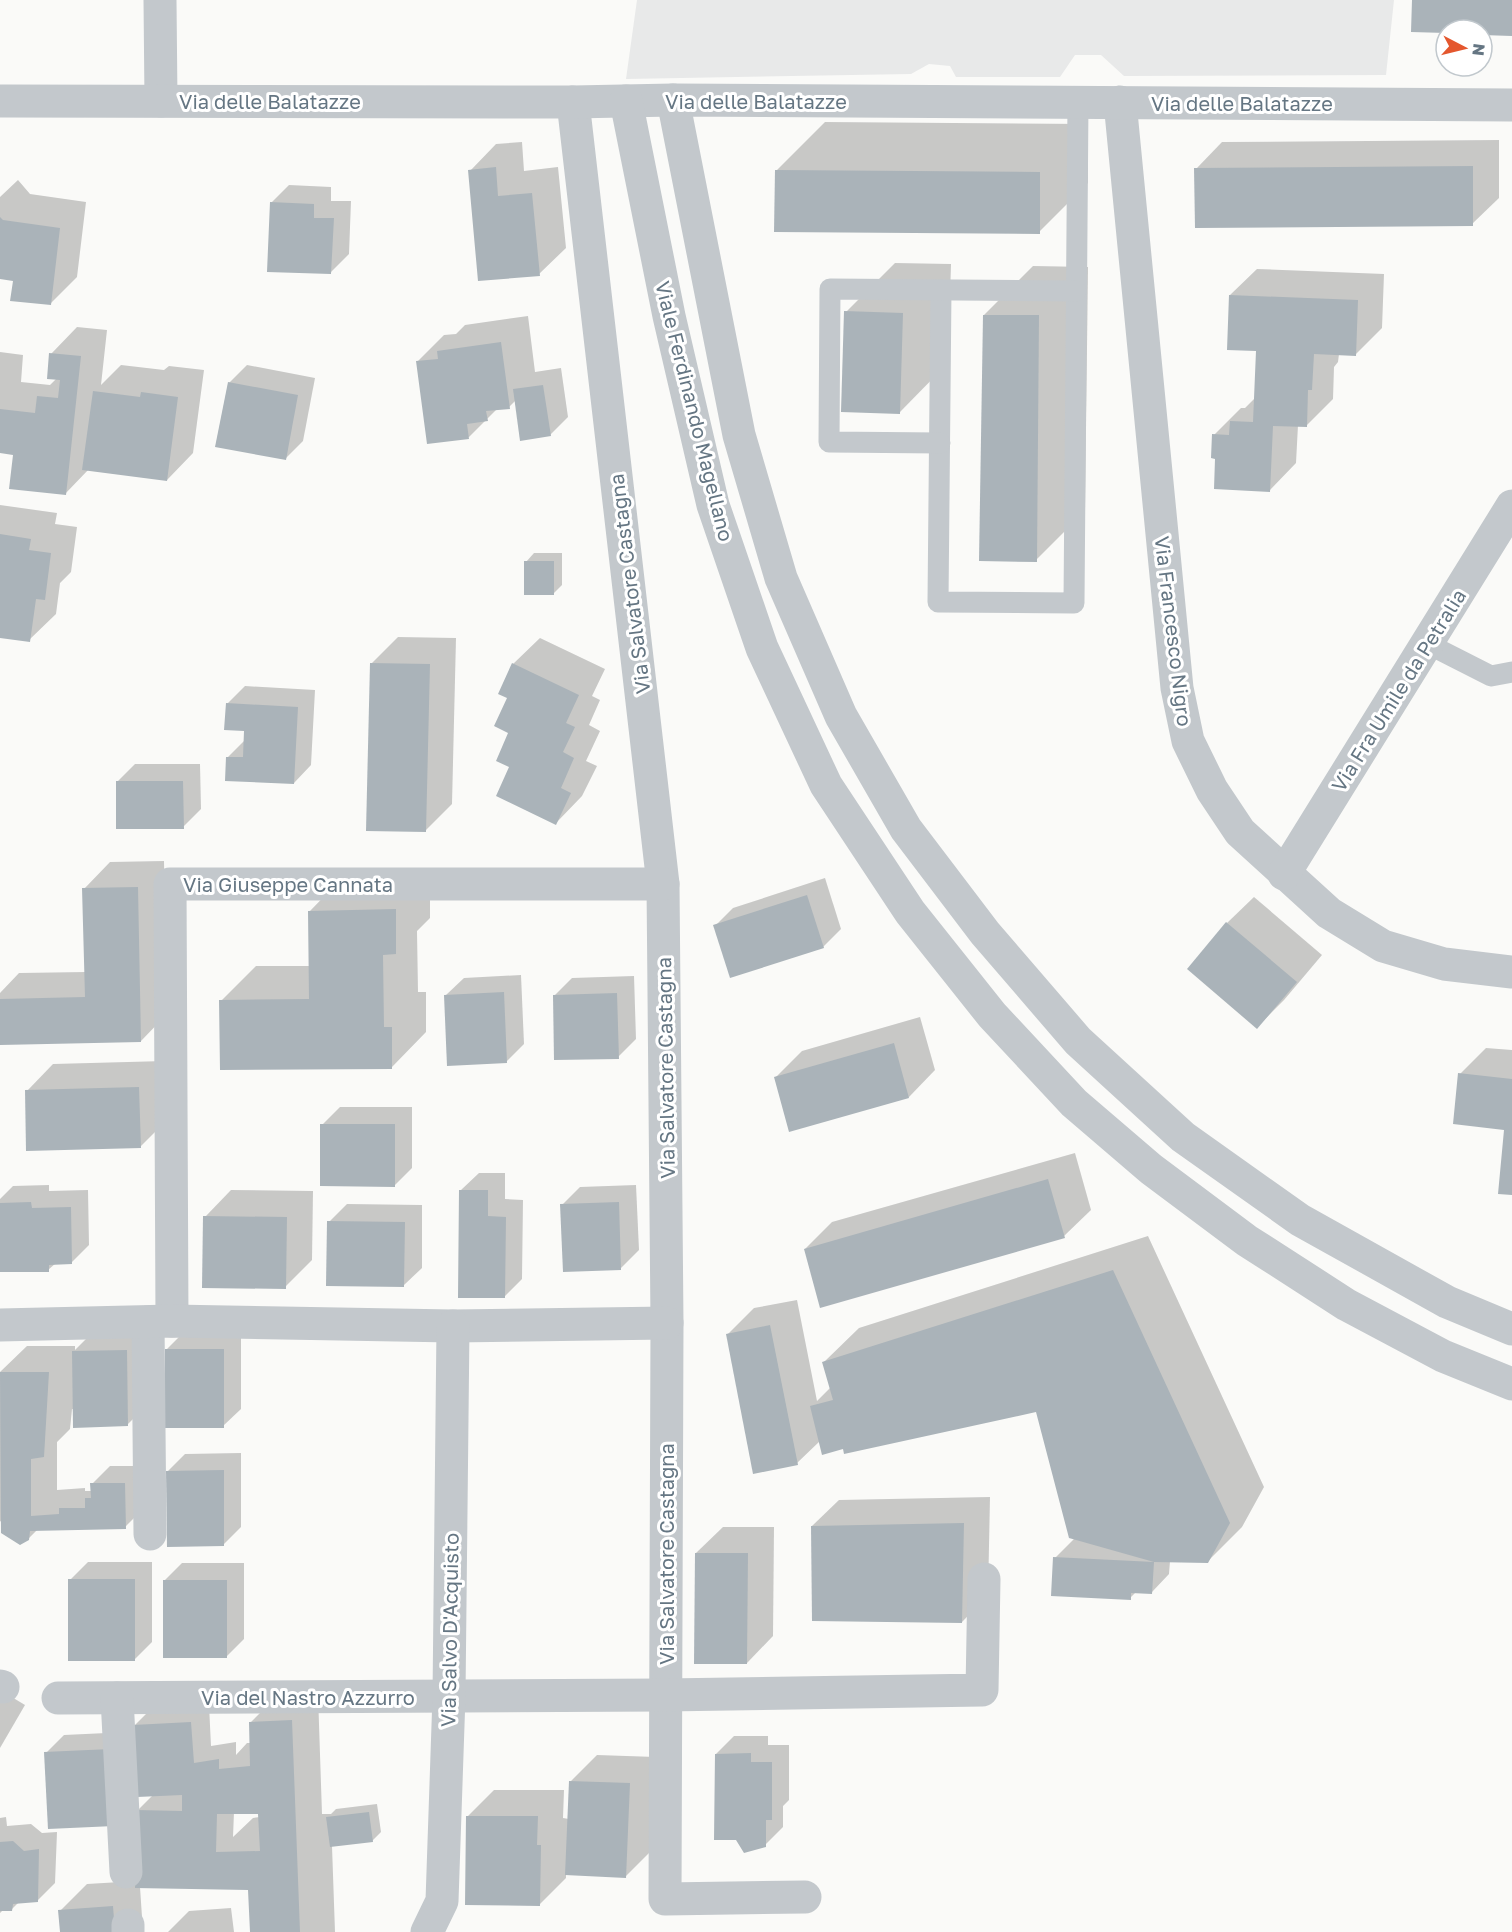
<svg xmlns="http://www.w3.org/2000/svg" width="1512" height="1932" viewBox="0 0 1512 1932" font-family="'Golos Text',sans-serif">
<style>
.built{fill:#e8e9e9}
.shadow{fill:#0003;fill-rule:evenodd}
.building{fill:#aab3b9;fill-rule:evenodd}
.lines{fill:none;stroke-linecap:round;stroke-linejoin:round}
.service{stroke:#c3c8cc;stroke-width:21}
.minor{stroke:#c3c8cc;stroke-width:33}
.tertiary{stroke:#c3c8cc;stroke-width:33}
.labels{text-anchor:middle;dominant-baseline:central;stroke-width:6;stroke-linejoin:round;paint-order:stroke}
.street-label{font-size:20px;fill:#657683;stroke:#fff}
</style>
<rect width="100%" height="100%" fill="#fafaf8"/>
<path class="built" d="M637,0H1394L1386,75L1124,76L1101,55H1075L1060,77H956L950,66L929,64L911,74L626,79Z"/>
<g class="shadow">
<path d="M825,122L1088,124V183L1039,232L776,171Z"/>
<path d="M1499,140V198L1472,224L1196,169L1222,142Z"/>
<path d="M522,142L524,171L558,167L566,248L539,274L470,171L496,144Z"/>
<path d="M18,180L30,194L86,202L77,277L51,303L15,279L0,278V197Z"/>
<path d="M289,185L331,187V201H351L349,254L331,272L271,203Z"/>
<path d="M895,263L951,264L948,363L900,412L846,312Z"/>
<path d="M1033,266L1088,267L1085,511L1036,560L984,315Z"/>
<path d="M1257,269L1384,274L1382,328L1355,355L1339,354L1338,362L1334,367L1333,399L1306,426L1298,425L1296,463L1270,490L1216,457L1214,435L1241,408H1245L1255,398L1257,349L1230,295Z"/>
<path d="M528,316L535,372L561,368L568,417L550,435L516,400L509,407L498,408L469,437L428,443L417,362L444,335L456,334L465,325Z"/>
<path d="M77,327L107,330L101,385L121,365L164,370L169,366L204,370L193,453L167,480L89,469L65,494L14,453L0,452V352L23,355L21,382L50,385L57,378L51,354Z"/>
<path d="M247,365L315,378L303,441L285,459L229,383Z"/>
<path d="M0,505L57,513L55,524L77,527L71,572L60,583L56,614L29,640L0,636Z"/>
<path d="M534,553H562V585L553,594L526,562Z"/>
<path d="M398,637L456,638L452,804L425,831L371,664Z"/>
<path d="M540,638L605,669L592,696L600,700L589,725L600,731L586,761L597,766L582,796L556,823L511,766L509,697L513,664Z"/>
<path d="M245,686L315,690L311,765L294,783L228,757L245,740L246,729L227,704Z"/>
<path d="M135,764H200L201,809L183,827L117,782Z"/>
<path d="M164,861L167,1014L141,1041L0,1044V993L19,973L86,972L84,889L110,862Z"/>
<path d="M430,875V918L417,931L418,992H426V1032L392,1067L221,1001L256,966H310V911L344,876Z"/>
<path d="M825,878L841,929L823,947L715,926L733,908Z"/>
<path d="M1254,897L1322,955L1284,1000L1257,1027L1227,923Z"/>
<path d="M521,975L524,1044L506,1062L446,995L464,978Z"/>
<path d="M634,976L636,1039L618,1057L554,996L572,978Z"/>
<path d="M920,1017L935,1070L909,1097L776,1077L802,1051Z"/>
<path d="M1486,1048L1512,1050V1194L1506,1128L1460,1074Z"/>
<path d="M165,1061L167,1120L140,1147L27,1091L53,1064Z"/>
<path d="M340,1107H412V1168L394,1186L322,1125Z"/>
<path d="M1075,1153L1091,1210L1064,1236L805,1249L832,1222Z"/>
<path d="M479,1173H505V1199L523,1200L522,1279L504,1297L461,1190Z"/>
<path d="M49,1185V1191L88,1190L89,1245L71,1263H56L48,1270L0,1271V1199L13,1186Z"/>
<path d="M636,1185L639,1250L621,1268L562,1205L580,1187Z"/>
<path d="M231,1190L313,1191L312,1260L285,1287L205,1217Z"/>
<path d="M347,1204L422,1205V1268L404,1285L329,1222Z"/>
<path d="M1148,1236L1264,1487L1242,1527L1207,1562L1170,1561L1169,1574L1152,1592L1137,1591L1130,1598L1055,1558L1075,1538L1037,1410L844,1448L820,1441L797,1463L727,1335L754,1308L797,1300L817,1401L831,1387L824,1362L859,1328Z"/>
<path d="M184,1332H241V1409L223,1426L167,1349Z"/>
<path d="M144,1333L145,1407L127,1425L72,1409L70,1429L57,1442V1490L85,1488V1491H92V1484L110,1466H142L143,1509L125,1527L38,1529L28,1539L0,1521V1372L27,1346H75V1350L91,1334Z"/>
<path d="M241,1453V1527L224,1544L167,1472L185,1454Z"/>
<path d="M990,1497L988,1595L962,1622L812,1526L839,1500Z"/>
<path d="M723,1527H774L773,1636L747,1663L696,1553Z"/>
<path d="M88,1562H152V1642L134,1660L70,1580Z"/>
<path d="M182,1563H244V1639L226,1657L164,1581Z"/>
<path d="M0,1690L25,1705L0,1748Z"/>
<path d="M318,1694L322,1814H331L336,1809L377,1804L381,1832L372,1841L332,1846L335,1932H251L250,1889L140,1887L143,1932H61L60,1911L87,1884L137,1881V1811L153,1795L135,1725L153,1707L209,1705L211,1746L236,1742V1755L247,1743H251L250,1723L277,1696ZM234,1812H260V1817L253,1818L233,1837Z"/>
<path d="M128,1732L113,1825L46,1753L64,1735Z"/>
<path d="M734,1736H768V1745H789V1800L783,1806V1827L765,1845L716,1754Z"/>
<path d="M597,1755L656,1757L652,1850L626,1876L566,1874V1878L540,1904L468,1816L494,1790H564L563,1818L569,1819L571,1781Z"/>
<path d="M6,1817L7,1826L31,1824L42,1833L57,1832L55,1883L38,1900L19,1902L11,1910H3L0,1913V1818Z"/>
<path d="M231,1908L234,1932H168L189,1911Z"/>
</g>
<g class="building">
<path d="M1412,0H1512V36L1482,35V30H1446V33L1411,32Z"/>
<path d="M1473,166V226L1195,228L1194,168Z"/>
<path d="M496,167L498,196L532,193L540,276L478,281L468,170Z"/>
<path d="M775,170L1040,172V234L774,232Z"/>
<path d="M270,202L314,204V218H334L331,274L267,272Z"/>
<path d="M0,217L3,220L60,228L51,305L10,301L13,281L0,279Z"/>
<path d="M1229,295L1358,300L1356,356L1314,354L1312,390H1308L1307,427L1273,426L1270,492L1214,489L1215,459L1211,458L1212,434L1229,435L1230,421L1253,422L1256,351L1227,350Z"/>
<path d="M844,311L903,313L900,414L841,412Z"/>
<path d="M983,315H1039L1037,562L979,561Z"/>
<path d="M501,342L510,409L486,411L488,421L467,424L469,439L427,444L416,361L438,359L437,351Z"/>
<path d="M49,353L81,356L66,495L9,489L13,455L0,453V409L35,413L37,396L58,398L60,380L47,379Z"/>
<path d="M228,382L298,395L286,460L215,447Z"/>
<path d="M543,385L551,436L520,441L513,389Z"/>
<path d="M93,391L140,397L141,392L178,397L167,481L82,470Z"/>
<path d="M0,534L31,539L29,550L51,553L45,600L36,599L30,642L0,638Z"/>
<rect x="524" y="561" width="30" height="34"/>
<path d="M370,663L430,664L426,832L366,831Z"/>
<path d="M512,663L579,695L566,723L575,727L563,752L574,758L561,788L571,793L556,825L496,796L509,767L496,761L508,733L494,726L507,698L498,694Z"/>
<path d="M226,703L298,707L294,784L225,781L226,757H243L244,731L224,730Z"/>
<path d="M116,781H183L184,829H116Z"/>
<path d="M138,887L141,1042L0,1045V999L85,997L82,888Z"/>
<path d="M807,895L824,948L730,978L713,925Z"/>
<path d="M396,909V954L383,955L384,1027H392V1069L220,1070L219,1000L309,999L308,911Z"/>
<path d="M1226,922L1297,982L1257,1029L1187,969Z"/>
<path d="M504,992L507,1063L447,1066L444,995Z"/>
<path d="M617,993L619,1059L554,1060L553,995Z"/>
<path d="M894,1043L909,1098L789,1132L774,1077Z"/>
<path d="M1458,1073L1512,1079V1195L1498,1194L1504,1130L1453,1124Z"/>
<path d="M139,1087L141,1148L26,1151L25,1090Z"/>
<path d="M320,1124H395V1187L320,1186Z"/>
<path d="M1048,1179L1065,1238L820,1308L804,1249Z"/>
<path d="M459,1190H488V1216L506,1217L505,1298H458Z"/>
<path d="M31,1202L32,1208L71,1207L72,1264L49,1265V1272H0V1203Z"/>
<path d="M619,1202L621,1270L563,1272L560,1204Z"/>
<path d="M203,1216L287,1217L286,1289L202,1288Z"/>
<path d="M327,1221L405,1222L404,1287L326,1286Z"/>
<path d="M1113,1270L1230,1523L1208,1563L1154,1562L1152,1594L1131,1593V1600L1051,1596L1053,1557L1154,1562L1069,1538L1036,1412L844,1454L843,1449L822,1455L810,1406L833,1400L822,1362Z"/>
<path d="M770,1325L798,1465L753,1474L726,1334Z"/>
<rect x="165" y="1349" width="59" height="79"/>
<path d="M127,1350L128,1426L73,1428L72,1351Z"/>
<path d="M0,1372H49L44,1457L31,1459V1516L59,1514V1508H85V1498H91L90,1483H125L126,1529L30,1531L29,1540L20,1545L1,1533Z"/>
<path d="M224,1470V1546L167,1547L166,1471Z"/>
<path d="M964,1523L962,1623L812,1621L811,1526Z"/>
<path d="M695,1553H748L747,1664H694Z"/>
<rect x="68" y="1579" width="67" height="82"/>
<rect x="163" y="1580" width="64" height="78"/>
<path d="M292,1720L300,1932H250L248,1890L135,1888L136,1810L182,1811V1795L137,1797L133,1725L191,1722L194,1763L219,1759V1769L250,1766L249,1722ZM217,1814H258L260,1851L216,1852Z"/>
<path d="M111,1749L114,1826L48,1829L44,1752Z"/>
<path d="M751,1753V1762H772V1820H766V1847L744,1853L736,1840H714L715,1754Z"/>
<path d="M569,1781L630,1783L626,1878L565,1875Z"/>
<path d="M369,1812L373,1842L330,1847L326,1817Z"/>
<path d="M466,1816H538L537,1845H541L540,1906L465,1905Z"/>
<path d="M13,1841L24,1851L39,1849L38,1902L13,1904L12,1911H0V1842Z"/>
<path d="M113,1906L115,1932H60L58,1910Z"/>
</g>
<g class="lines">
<g class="service">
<path d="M941,290L938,602L1074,603L1078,102"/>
<path d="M940,443L829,442L830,289L1076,291"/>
<path d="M1426,643L1491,676L1512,672"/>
</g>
<g class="minor">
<path d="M160,0L161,101"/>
<path d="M573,102L663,884L667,1323L665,1899L805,1897"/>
<path d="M1120,102L1177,688L1188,741L1212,790L1240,832L1329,913L1383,946L1444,964L1512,972"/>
<path d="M1284,874L1512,506"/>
<path d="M172,1321L170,884H663"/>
<path d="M148,1322L150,1534"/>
<path d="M0,1325L172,1321L453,1326L667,1323"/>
<path d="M0,1686L3,1687"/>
<path d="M58,1698L665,1695L982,1690L984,1579"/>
<path d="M117,1698L126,1872"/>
<path d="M128,1925V1932"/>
<path d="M427,1932L442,1901L449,1696L453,1326"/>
</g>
<g class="tertiary">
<path d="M673,100L739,435L781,578L841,716L906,829L985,933L1078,1041L1183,1137L1300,1220L1447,1302L1512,1329"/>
<path d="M0,101L573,102L673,100L1512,105"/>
<path d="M626,101L669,316L713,505L762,648L826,785L910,912L992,1015L1074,1103L1151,1169L1246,1240L1347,1305L1443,1356L1512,1384"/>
</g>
</g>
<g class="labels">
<g class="street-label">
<text x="270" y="101">Via delle Balatazze</text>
<text x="756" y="101">Via delle Balatazze</text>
<text x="1242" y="103">Via delle Balatazze</text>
<text transform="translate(695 411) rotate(76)">Viale Ferdinando Magellano</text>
<text transform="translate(629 584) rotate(-97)">Via Salvatore Castagna</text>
<text transform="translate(1174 631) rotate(83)">Via Francesco Nigro</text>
<text transform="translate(1398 690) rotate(-58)">Via Fra Umile da Petralia</text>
<text x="288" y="884">Via Giuseppe Cannata</text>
<text transform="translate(665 1068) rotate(-91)">Via Salvatore Castagna</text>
<text transform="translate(666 1554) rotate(-90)">Via Salvatore Castagna</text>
<text transform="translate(449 1630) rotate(-89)">Via Salvo D'Acquisto</text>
<text x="308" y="1697">Via del Nastro Azzurro</text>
</g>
</g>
<g transform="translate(1464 48) rotate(97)"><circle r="28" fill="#ffffff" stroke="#c1c8cd" stroke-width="1.5"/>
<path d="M0-4.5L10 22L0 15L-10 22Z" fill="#e4572e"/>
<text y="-9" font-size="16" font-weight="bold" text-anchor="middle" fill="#657683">N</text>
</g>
</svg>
